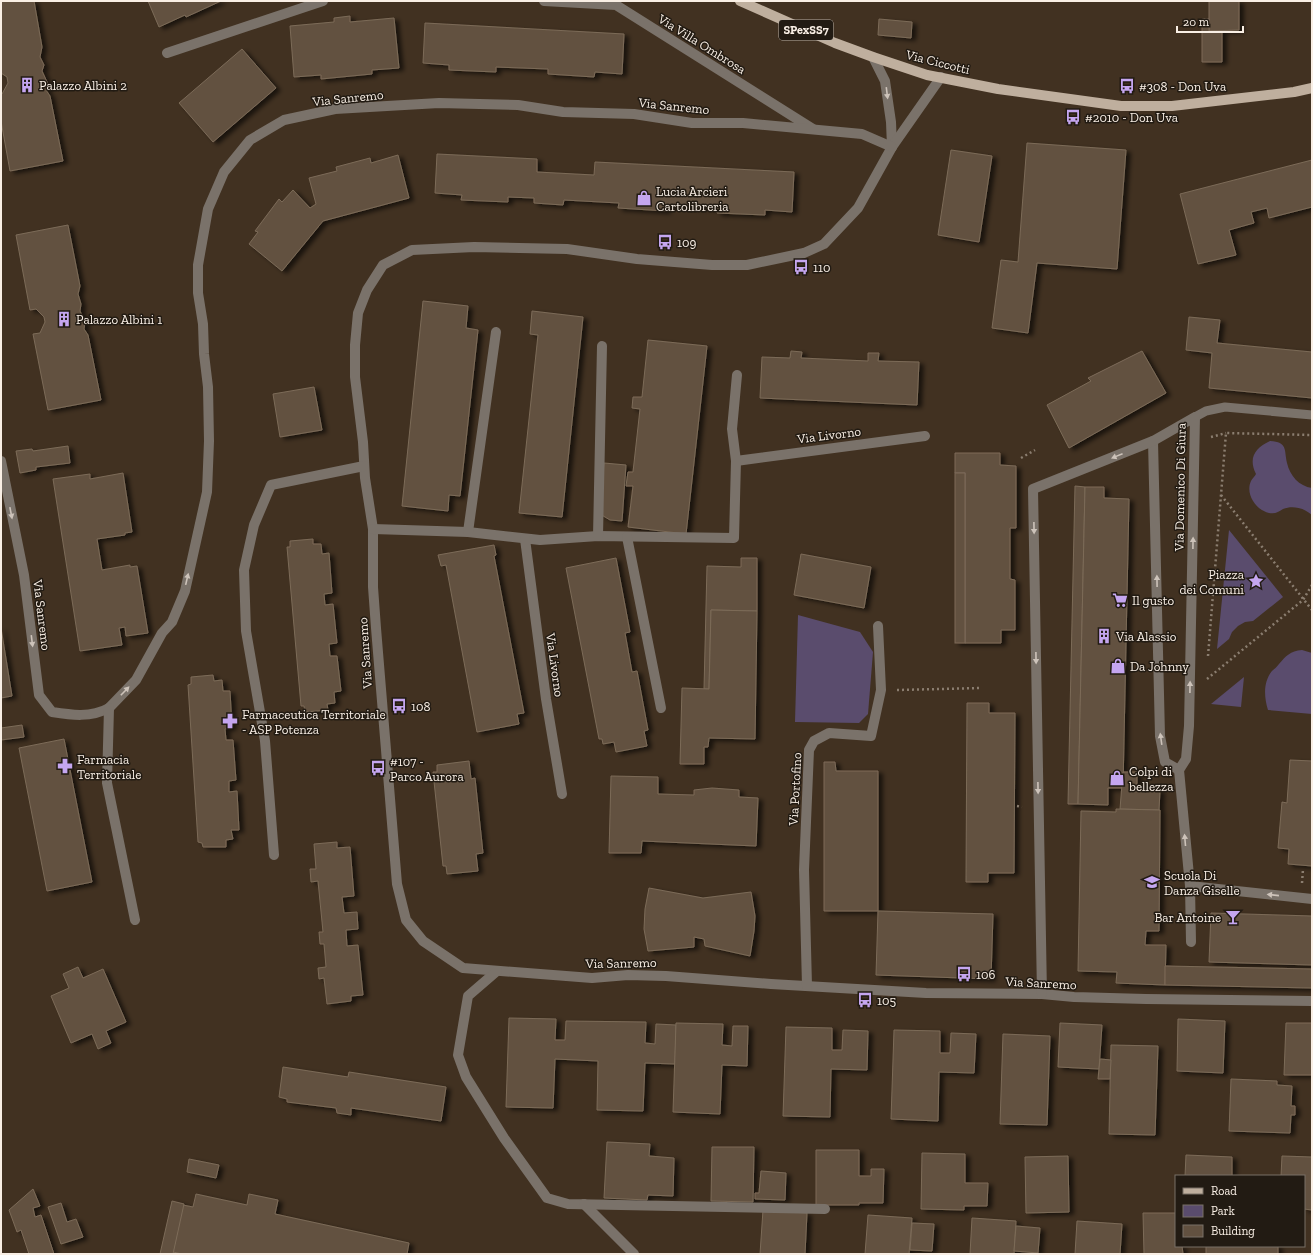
<svg xmlns="http://www.w3.org/2000/svg" width="1313" height="1255" viewBox="0 0 1313 1255" font-family="'Zilla Slab',serif">
<style>
.green{fill:#5a4c6d}
.building{fill:#625140;stroke:#7c6b58;filter:url(#shadow)}
.lines{fill:none;stroke-linecap:round;stroke-linejoin:round}
.path{stroke:#8b7e70;stroke-width:2.5;stroke-dasharray:2 3;stroke-linecap:butt}
.service{stroke:#7a726a;stroke-width:9}
.minor{stroke:#7a726a;stroke-width:10}
.primary{stroke:#bfaf9e;stroke-width:10}
.oneway{fill:#cdc3ba}
.labels{text-anchor:middle;dominant-baseline:central;stroke-width:3;stroke-linejoin:round;paint-order:stroke}
.shield{fill:#221b13;stroke:#b8afa6;stroke-width:1}
.shield-label{font-size:12px;font-weight:bold;fill:#f9efe5}
.street-label{font-size:13px;fill:#f9efe5;stroke:#221b13}
.poi-label{font-size:13px;fill:#f9efe5;stroke:#221b13;text-anchor:start}
</style>
<defs>
<filter id="shadow"><feDropShadow dx="4.5" dy="2.5" stdDeviation="2" flood-color="#0009"/></filter>
</defs>
<rect width="100%" height="100%" fill="#413121"/>
<g class="green">
<path d="M1270,441C1288,442 1284,450 1287,463C1290,476 1299,486 1312,488V515C1304,508 1293,505 1283,509C1278,512 1276,514 1269,513C1256,510 1245,494 1251,481C1252,479 1255,476 1256,474C1248,458 1255,448 1270,441Z"/>
<path d="M1229,530L1283,597L1253,621L1245,622L1238,626L1232,632L1229,639L1217,649Z"/>
<path d="M798,615L860,632L873,652L868,714L859,723L795,722Z"/>
<path d="M1302,650L1312,653V714L1268,710C1264,697 1263,682 1272,671C1274,669 1277,667 1279,664C1286,656 1290,651 1302,650Z"/>
<path d="M1244,677L1241,707L1211,704Z"/>
</g>
<g class="building">
<path d="M1,1H34L42,47L40,57L44,65L42,71L48,84L46,90L50,96L63,161L10,171L1,121V94H2L8,83L7,77L1,73Z"/>
<path d="M148,1H221L186,17L185,15L159,27Z"/>
<path d="M1209,1H1239V30L1209,31Z"/>
<path d="M350,16V22L394,18L399,68L372,70V74L321,79V75L294,77L290,26L334,22V18Z"/>
<path d="M879,19L912,22L911,38L878,35Z"/>
<path d="M1202,19H1209V31H1222V62H1202Z"/>
<path d="M425,23L624,34L622,74L595,72L594,77L548,74V69L496,67V72L449,70V65L423,63Z"/>
<path d="M242,49L276,88L213,142L179,103Z"/>
<path d="M1027,143L1126,150L1117,269L1037,263L1028,333L992,328L1001,260L1018,262Z"/>
<path d="M951,150L992,156L979,242L938,235Z"/>
<path d="M437,154L537,159V172L594,175L595,162L794,172L792,212L765,210V215L717,213V208L666,205V211L618,208L619,203L564,200L563,205L534,203V198L508,197V202L461,200L462,195L435,193Z"/>
<path d="M398,155L409,198L323,221L282,271L249,244L258,232L255,231L279,199L282,202L293,190L310,208L316,204L309,178L337,171L336,167L370,158L371,163Z"/>
<path d="M1312,160V207L1269,218L1267,208L1251,212L1254,223L1229,230L1236,255L1198,264L1180,194Z"/>
<path d="M68,225L80,286L78,294L81,304L80,311L85,322L84,329L88,335L101,400L48,410L33,334L40,333L45,322L44,317L36,309L30,310L16,235Z"/>
<path d="M423,301L468,306L466,328L478,330L460,496L449,495L448,511L402,506Z"/>
<path d="M532,311L583,317L562,517L519,513L538,335L530,334Z"/>
<path d="M1189,317L1220,320L1217,343L1312,352V398L1209,388L1212,353L1186,350Z"/>
<path d="M648,340L707,346L686,534L628,527L633,486H626L628,472H633L640,409L632,408L633,397H642Z"/>
<path d="M791,351L802,352L801,358L868,361V353H879L878,361L919,362L917,405L760,398L762,357L790,358Z"/>
<path d="M1142,351L1166,393L1069,448L1047,405L1091,381L1088,378Z"/>
<path d="M314,387L322,430L280,437L273,394Z"/>
<path d="M68,446L70,463L36,467V470L20,473L16,451L32,449L33,451Z"/>
<path d="M955,453H1000V465L1016,466V528H1010V579L1015,580V630H1001V643H965V473H955Z"/>
<path d="M604,463L626,465L622,521L610,520L600,514Z"/>
<path d="M123,473L132,532L125,533V535L97,539L102,570L130,565V567L137,566L148,633L126,636L125,627L119,628L122,645L80,651L53,479L90,474V479Z"/>
<rect x="955" y="473" width="10" height="170"/>
<path d="M1075,486L1085,487L1078,804H1068Z"/>
<path d="M1085,487H1104V498L1129,499L1123,788H1108V805L1078,804Z"/>
<path d="M313,539V544H321L322,554L329,553L332,593L324,594L325,605L333,604L337,643L329,644L330,656H337L341,691L334,692L335,703L327,704L328,710L305,712L304,706H301L287,547H290V541Z"/>
<path d="M494,545L496,555L494,556L524,713L517,714L519,724L477,732L446,565L441,566L438,555Z"/>
<path d="M801,554L871,567L864,608L794,595Z"/>
<path d="M616,558L630,632L625,633L632,672L637,671L648,730L644,731L647,746L616,752L614,742L603,744L602,739H599L566,568Z"/>
<path d="M741,558H757V611L711,610L709,689H704L707,566L741,567Z"/>
<path d="M711,610L757,611L755,739L709,738L708,747H704V764H680L682,688L709,689Z"/>
<path d="M1,628L12,696L1,698Z"/>
<path d="M213,675L214,681L222,680L223,691H230L232,727L225,729L226,740H233L236,780L229,781V792L237,791L239,830H231L233,839L226,840V847H203L202,843L198,842L188,685L191,684V677Z"/>
<path d="M967,703H989V713H1015L1014,873H988V882H966Z"/>
<path d="M22,725L24,737L1,740V728Z"/>
<path d="M64,739L92,882L47,891L19,748Z"/>
<path d="M1290,760L1312,761V866L1288,864L1289,849L1278,848L1282,802L1287,803Z"/>
<path d="M469,761L471,779L475,778L483,853L476,854L478,871L447,874L446,866H443L433,772H437V765Z"/>
<path d="M824,762H835L836,771H878V911H824Z"/>
<path d="M1123,772H1137V790H1160L1159,810L1120,809Z"/>
<path d="M611,776L658,777V794L694,795V790L712,788L739,790V797L758,798L756,846L642,841L641,853H609Z"/>
<path d="M1116,809L1160,810L1159,931H1146L1145,945H1166L1165,985L1116,983L1117,972L1078,971L1081,811L1116,812Z"/>
<path d="M337,842V848L350,847L354,896L342,897L344,913L357,912L358,929L346,930L347,946L358,945L363,995L351,996V1001L327,1004L324,978L319,979L318,968L326,967L324,944H320L319,932H323L318,881L311,882L310,869H316L314,844Z"/>
<path d="M649,888L703,898L751,892L755,916L754,931L750,956L705,946L704,939L694,937V947L648,951L644,929L645,909Z"/>
<path d="M878,911L993,914L991,979L876,975Z"/>
<path d="M1211,913L1312,916V965L1209,962Z"/>
<path d="M1165,966L1312,969V988L1165,985Z"/>
<path d="M78,967L83,978L103,969L126,1022L106,1031L111,1043L98,1049L92,1034L71,1043L51,996L69,988L63,974Z"/>
<path d="M509,1018L556,1019L555,1040H565L566,1021L646,1022L645,1043L655,1044L656,1024L676,1025L675,1064L645,1063L643,1111L597,1110L598,1061L555,1059L553,1108L506,1107Z"/>
<path d="M1178,1019L1225,1021L1223,1073L1177,1071Z"/>
<path d="M676,1023L723,1024L722,1045L732,1046L733,1026H748L747,1066L722,1065L720,1114L673,1112Z"/>
<path d="M1060,1023L1102,1025L1099,1069L1058,1067Z"/>
<path d="M1286,1023H1312V1075H1284Z"/>
<path d="M786,1027L832,1028V1050H842L843,1030L868,1031L867,1070L831,1069L830,1117L783,1116Z"/>
<path d="M894,1030L940,1031V1053H950L951,1033L976,1034L974,1073L939,1072L938,1121L891,1119Z"/>
<path d="M1003,1034L1050,1036L1047,1125L1000,1124Z"/>
<path d="M1111,1045L1158,1046L1155,1135L1109,1134Z"/>
<path d="M1100,1059L1111,1060L1110,1079H1098Z"/>
<path d="M283,1067L348,1077L349,1072L446,1087L441,1121L351,1108V1115L337,1113L336,1108L287,1102V1099L279,1097Z"/>
<path d="M1231,1079L1277,1081V1085L1292,1086L1291,1106H1295V1115H1291L1290,1133L1229,1131Z"/>
<path d="M607,1142L650,1144L649,1156L674,1158L673,1196L648,1195L647,1200L604,1198Z"/>
<path d="M712,1147H754L753,1202L711,1201Z"/>
<path d="M816,1150H859V1176H871V1169H884L883,1203H859V1205H816Z"/>
<path d="M922,1153L965,1154V1183H988L987,1206H964V1210L921,1209Z"/>
<path d="M1186,1155L1232,1157V1176H1185Z"/>
<path d="M1068,1156L1069,1212L1026,1213L1025,1157Z"/>
<path d="M1282,1156L1312,1157V1210L1304,1209V1176H1281Z"/>
<path d="M189,1159L219,1165L216,1178L187,1172Z"/>
<path d="M761,1171L786,1173L785,1200L755,1199V1193H759Z"/>
<path d="M33,1189L40,1206L33,1208L35,1217L41,1215L54,1254H29L21,1230L17,1232L9,1210Z"/>
<path d="M196,1194L247,1205L249,1194L278,1200L275,1214L409,1243L407,1254H182L173,1252L183,1205L193,1207Z"/>
<path d="M172,1201L184,1204L173,1254H160Z"/>
<path d="M61,1203L67,1222L76,1219L83,1237L61,1244L48,1207Z"/>
<path d="M763,1210L807,1213L805,1254H760Z"/>
<path d="M1143,1213H1176V1246H1182L1183,1254H1144Z"/>
<path d="M868,1215L912,1218L909,1254H865Z"/>
<path d="M972,1218L1016,1221L1014,1254H970Z"/>
<path d="M1077,1221L1122,1224L1120,1254H1075Z"/>
<path d="M912,1223L934,1224L932,1251L910,1250Z"/>
<path d="M1016,1226L1040,1228L1038,1253L1014,1251Z"/>
<rect x="1206" y="1246" width="72" height="8"/>
</g>
<g class="lines">
<g class="path">
<path d="M1211,437L1226,433"/>
<path d="M1021,458L1035,450"/>
<path d="M1221,495L1312,610"/>
<path d="M1208,656L1226,433L1312,435"/>
<path d="M1207,679L1303,600L1312,585"/>
<path d="M897,690L982,688"/>
<path d="M1017,806L1022,807"/>
<path d="M1302,883L1303,869"/>
</g>
<path class="service" d="M1195,417L1206,411L1225,407L1312,415"/>
<g class="minor">
<path d="M544,1L616,5L813,129"/>
<path d="M167,53L323,1"/>
<path d="M873,57L885,81L891,122L892,147"/>
<path d="M941,77L892,147L858,208L824,244L804,253L747,265H712L637,259L567,249L474,247L412,250L383,265L367,290L358,313L355,345V377L363,442L365,478L373,529V587L376,628L397,884L406,920L423,941L463,968L592,978L628,975L666,976L771,984L926,993L1042,994L1074,997L1146,999L1312,1001"/>
<path d="M1153,441L1160,736L1165,762L1179,770"/>
<path d="M1,461L24,575L39,695L52,712C71,715 91,718 109,708L136,680L162,633L172,622L185,591L207,492L209,441L208,387L204,354L203,324L198,293V265L208,209L224,172L250,140L284,120L335,109L439,103L518,105L563,112L634,114L692,123H743L862,134L892,147"/>
<path d="M736,461L925,436"/>
<path d="M373,529L468,532L540,540L598,536L734,538L736,461L732,429L737,375"/>
<path d="M468,532L496,332"/>
<path d="M598,536L602,346"/>
<path d="M627,537L661,708"/>
<path d="M525,539L546,699L562,794"/>
<path d="M109,708L107,783L135,920"/>
<path d="M274,855L265,741L246,631L245,601L244,570L254,525L271,485L364,466"/>
<path d="M1190,886L1191,942"/>
<path d="M497,971L468,996L458,1055L466,1077L504,1138L547,1198L568,1204L825,1209"/>
<path d="M807,986L804,870L809,750L814,741L829,733L871,736L881,690L878,626"/>
<path d="M1042,994L1033,489L1153,441L1195,417L1189,726L1186,759L1179,770L1190,886L1312,899"/>
<path d="M584,1204L634,1254"/>
</g>
<path class="primary" d="M740,1L835,43L873,57L927,75L998,89L1121,106H1172L1294,92L1312,88"/>
</g>
<defs><path id="oneway-solid" d="M-6-.8H1V-3.2L6.5 0L1 3.2V.8H-6Z"/></defs>
<g class="oneway">
<use href="#oneway-solid" transform="translate(887 93) rotate(83)"/>
<use href="#oneway-solid" transform="translate(1117 456) rotate(158)"/>
<use href="#oneway-solid" transform="translate(11 513) rotate(79)"/>
<use href="#oneway-solid" transform="translate(1034 528) rotate(89)"/>
<use href="#oneway-solid" transform="translate(1193 543) rotate(-89)"/>
<use href="#oneway-solid" transform="translate(187 579) rotate(-77)"/>
<use href="#oneway-solid" transform="translate(1157 581) rotate(-91)"/>
<use href="#oneway-solid" transform="translate(32 641) rotate(83)"/>
<use href="#oneway-solid" transform="translate(1036 658) rotate(89)"/>
<use href="#oneway-solid" transform="translate(1190 687) rotate(-89)"/>
<use href="#oneway-solid" transform="translate(125 691) rotate(-46)"/>
<use href="#oneway-solid" transform="translate(1161 739) rotate(-98)"/>
<use href="#oneway-solid" transform="translate(1038 788) rotate(89)"/>
<use href="#oneway-solid" transform="translate(1185 840) rotate(-95)"/>
<use href="#oneway-solid" transform="translate(1273 895) rotate(-174)"/>
</g>
<defs>
<g id="building-bare" transform="scale(1.2)"><path d="M-4-6H4V6H1V3H-1V6H-4ZM-2.5-4.3h1.7v1.8h-1.7ZM.8-4.3h1.7v1.8H.8ZM-2.5-1h1.7V.8h-1.7ZM.8-1h1.7V.8H.8Z" fill="#c5a6f0" stroke="#221b13" stroke-width="2.5" paint-order="stroke"/></g>
<g id="bus-bare" transform="scale(1.2)"><path d="M-5-6H5V4H4V6H2V4H-2V6H-4V4H-5ZM-3.5-4V0h7V-4ZM-3.5 1.2v1.5H-2V1.2ZM2 1.2v1.5H3.5V1.2Z" fill="#c5a6f0" stroke="#221b13" stroke-width="2.5" paint-order="stroke"/></g>
<g id="shop-bare" transform="scale(1.2)"><path d="M-5-2.5h2.3a2.7 3.5 0 0 1 5.4 0H5L5.5 6h-11ZM-1.5-2.5h3a1.5 2.3 0 0 0-3 0Z" fill="#c5a6f0" stroke="#221b13" stroke-width="2.5" paint-order="stroke"/></g>
<g id="sight-bare" transform="scale(1.2)"><path d="M0-6L1.8-2.2L6-1.7L2.9 1.2L3.7 5.4L0 3.3L-3.7 5.4L-2.9 1.2L-6-1.7L-1.8-2.2Z" fill="#c5a6f0" stroke="#221b13" stroke-width="2.5" paint-order="stroke"/></g>
<g id="supermarket-bare" transform="scale(1.2)"><path d="M-6-5.5h2.5l.6 2H6L4.5 2H-2.5L-4.4-4H-6ZM-1.5 3.2a1.3 1.3 0 1 0 .1 0ZM3 3.2a1.3 1.3 0 1 0 .1 0Z" fill="#c5a6f0" stroke="#221b13" stroke-width="2.5" paint-order="stroke"/></g>
<g id="pharmacy-bare" transform="scale(1.2)"><path d="M-2-6h4v4h4v4h-4v4h-4v-4h-4v-4h4Z" fill="#c5a6f0" stroke="#221b13" stroke-width="2.5" paint-order="stroke"/></g>
<g id="school-bare" transform="scale(1.2)"><path d="M0-5L7-2L0 1L-7-2ZM-4 1L0 2.5L4 1V4Q0 6-4 4Z" fill="#c5a6f0" stroke="#221b13" stroke-width="2.5" paint-order="stroke"/></g>
<g id="bar-bare" transform="scale(1.2)"><path d="M-6-5H6L.8 .8V4.5H3.5V6h-7V4.5H-.8V.8Z" fill="#c5a6f0" stroke="#221b13" stroke-width="2.5" paint-order="stroke"/></g>
</defs>
<g fill-rule="evenodd">
<use href="#building-bare" x="27" y="85"/>
<use href="#bus-bare" x="1127" y="86"/>
<use href="#bus-bare" x="1073" y="117"/>
<use href="#shop-bare" x="644" y="198"/>
<use href="#bus-bare" x="665" y="242"/>
<use href="#bus-bare" x="801" y="267"/>
<use href="#building-bare" x="64" y="319"/>
<use href="#sight-bare" x="1256" y="581"/>
<use href="#supermarket-bare" x="1120" y="600"/>
<use href="#building-bare" x="1104" y="636"/>
<use href="#shop-bare" x="1118" y="666"/>
<use href="#bus-bare" x="399" y="706"/>
<use href="#pharmacy-bare" x="230" y="721"/>
<use href="#pharmacy-bare" x="65" y="766"/>
<use href="#bus-bare" x="378" y="768"/>
<use href="#shop-bare" x="1117" y="778"/>
<use href="#school-bare" x="1152" y="882"/>
<use href="#bar-bare" x="1233" y="917"/>
<use href="#bus-bare" x="964" y="974"/>
<use href="#bus-bare" x="865" y="1000"/>
</g>
<g class="labels">
<rect class="shield" x="779" y="20" width="54" height="20" rx="3"/>
<g class="shield-label">
<text x="806" y="30">SPexSS7</text>
</g>
<g class="street-label">
<text transform="translate(702 44) rotate(32)">Via Villa Ombrosa</text>
<text transform="translate(938 62) rotate(14)">Via Ciccotti</text>
<text transform="translate(348 98) rotate(-6)">Via Sanremo</text>
<text transform="translate(674 106) rotate(6)">Via Sanremo</text>
<text transform="translate(829 435) rotate(-7)">Via Livorno</text>
<text transform="translate(1180 487) rotate(-89)">Via Domenico Di Giura</text>
<text transform="translate(42 615) rotate(83)">Via Sanremo</text>
<text transform="translate(365 653) rotate(-94)">Via Sanremo</text>
<text transform="translate(555 665) rotate(82)">Via Livorno</text>
<text transform="translate(795 789) rotate(-87)">Via Portofino</text>
<text transform="translate(621 963) rotate(-1)">Via Sanremo</text>
<text transform="translate(1041 983) rotate(3)">Via Sanremo</text>
</g>
<g class="poi-label">
<text x="39" y="85">Palazzo Albini 2</text>
<text x="1139" y="86">#308 - Don Uva</text>
<text x="1085" y="117">#2010 - Don Uva</text>
<text x="656" y="191">Lucia Arcieri<tspan x="656" dy="15">Cartolibreria</tspan></text>
<text x="677" y="242">109</text>
<text x="813" y="267">110</text>
<text x="76" y="319">Palazzo Albini 1</text>
<text x="1244" y="574" text-anchor="end">Piazza<tspan x="1244" dy="15">dei Comuni</tspan></text>
<text x="1132" y="600">Il gusto</text>
<text x="1116" y="636">Via Alassio</text>
<text x="1130" y="666">Da Johnny</text>
<text x="411" y="706">108</text>
<text x="242" y="714">Farmaceutica Territoriale<tspan x="242" dy="15">- ASP Potenza</tspan></text>
<text x="77" y="759">Farmacia<tspan x="77" dy="15">Territoriale</tspan></text>
<text x="390" y="761">#107 -<tspan x="390" dy="15">Parco Aurora</tspan></text>
<text x="1129" y="771">Colpi di<tspan x="1129" dy="15">bellezza</tspan></text>
<text x="1164" y="875">Scuola Di<tspan x="1164" dy="15">Danza Giselle</tspan></text>
<text x="1221" y="917" text-anchor="end">Bar Antoine</text>
<text x="976" y="974">106</text>
<text x="877" y="1000">105</text>
</g>
</g>
<rect width="1313" height="1255" fill="none" stroke="#f9efe5" stroke-width="4"/>
<rect x="1175" y="1175" width="130" height="72" fill="#221b13" stroke="#787067"/>
<rect x="1183" y="1188" width="20" height="6" fill="#bfaf9e" stroke="#787067"/>
<text x="1211" y="1195" font-size="12" fill="#f9efe5">Road</text>
<rect x="1183" y="1205" width="20" height="12" fill="#5a4c6d" stroke="#787067"/>
<text x="1211" y="1215" font-size="12" fill="#f9efe5">Park</text>
<rect x="1183" y="1225" width="20" height="12" fill="#625140" stroke="#787067"/>
<text x="1211" y="1235" font-size="12" fill="#f9efe5">Building</text>
<path d="M1177 26v6h66v-6" fill="none" stroke="#f9efe5" stroke-width="2"/>
<text x="1183" y="26" font-size="12" fill="#f9efe5" stroke="#221b13" stroke-width="3" paint-order="stroke">20 m</text>
</svg>
